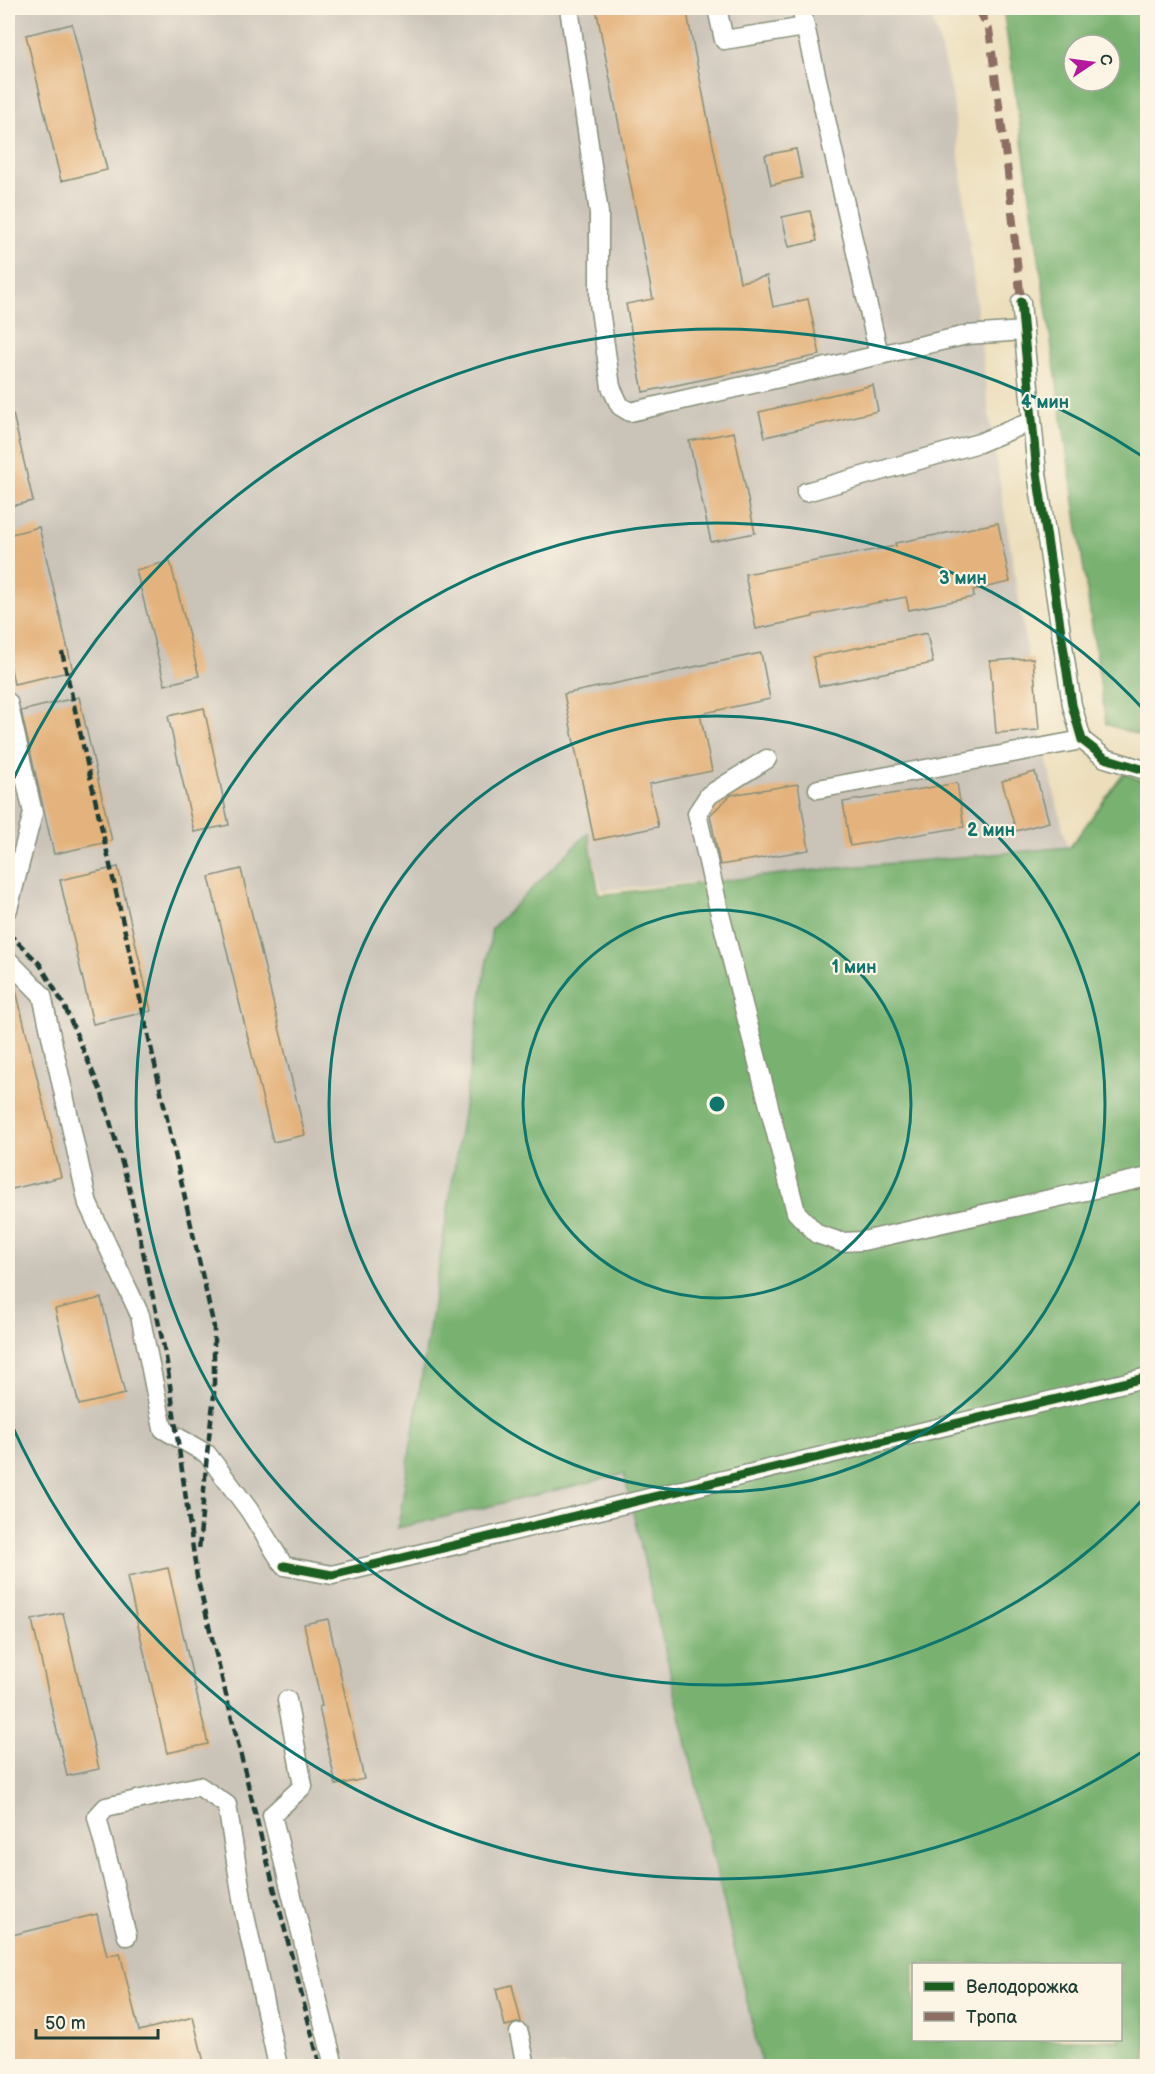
<svg xmlns="http://www.w3.org/2000/svg" width="1155" height="2074" viewBox="0 0 1155 2074" font-family="'Balsamiq Sans',sans-serif">
<style>
.industrial{fill:#cac3b8}
.forest{fill:#78b16f;stroke:#4c7752;stroke-width:1.5;fill-rule:evenodd}
.building{fill:#e4b37d}
.lines{fill:none;stroke-linecap:round;stroke-linejoin:round}
.minor-casing{stroke:#868e78;stroke-width:21}
.minor{stroke:#fff;stroke-width:18}
.rail{stroke:#1f3d34;stroke-width:4.5;stroke-dasharray:9 4.5;stroke-linecap:butt}
.quiet{stroke:#8d6e63;stroke-width:8;stroke-dasharray:15 8;stroke-linecap:butt}
.cycleway-casing{stroke:#fcf5e5;stroke-width:13}
.cycleway{stroke:#1b5e20;stroke-width:9}
.ring{fill:none;stroke:#0f766e;stroke-width:3}
.centre{fill:#0f766e;stroke:#fcf5e5;stroke-width:3}
.ring-label{font-size:18px;text-anchor:middle;font-weight:bold;fill:#0f766e;stroke:#fcf5e5;stroke-width:4.5;stroke-linejoin:round;paint-order:stroke}
</style>
<rect width="100%" height="100%" fill="#fcf5e5"/>
<filter id="ink" filterUnits="userSpaceOnUse"><feTurbulence type="fractalNoise" baseFrequency=".0167" numOctaves="2"/><feDisplacementMap in="SourceGraphic" scale="12" xChannelSelector="R" yChannelSelector="G"/><feConvolveMatrix kernelMatrix="1 2 1 2 8 2 1 2 1" color-interpolation-filters="sRGB"/></filter>
<filter id="wash" filterUnits="userSpaceOnUse"><feTurbulence type="fractalNoise" baseFrequency=".008" numOctaves="4" result="noise"/><feDisplacementMap in="SourceGraphic" scale="24" xChannelSelector="R" yChannelSelector="G"/><feGaussianBlur stdDeviation="1.35" result="paint"/><feColorMatrix in="noise" values="0 0 0 0 0 0 0 0 0 0 0 0 0 0 0 0 0 1.4 0 .05"/><feComposite in="paint" operator="in"/></filter>
<g filter="url(#wash)">
<rect width="100%" height="100%" fill="#ecdebb"/>
<path class="industrial" d="M8,8H930L952,93L990,421L1040,732L1068,849L602,890L588,834L398,1527L624,1474L762,2066H8Z"/>
<g class="forest">
<path d="M1003,8H1147V738L1106,724ZM1074,45H1110V81H1074Z"/>
<path d="M1124,773L1147,783V2066H762L624,1474L398,1528L492,928L588,833L599,895L807,871L1070,847ZM914,1964H1120V2040H914Z"/>
</g>
<g id="blocks">
<g class="building">
<path d="M596,8H686L740,282L767,276L773,307L808,299L820,355L643,392L626,304L653,299Z"/>
<path d="M72,24L107,170L61,181L26,35Z"/>
<path d="M796,149L802,178L771,185L765,155Z"/>
<path d="M810,211L817,241L789,247L782,217Z"/>
<path d="M873,385L878,411L765,437L759,412Z"/>
<path d="M8,414H13L33,501L8,507Z"/>
<path d="M734,432L755,533L711,542L689,441Z"/>
<path d="M998,523L1010,582L973,590L974,597L909,610L906,597L813,615V617L756,629L745,574L896,546L895,543Z"/>
<path d="M39,527L73,671L14,684L8,655V535Z"/>
<path d="M170,561L199,676L165,685L136,570Z"/>
<path d="M927,633L933,663L819,686L813,657Z"/>
<path d="M761,653L770,699L700,714L712,771L649,784L658,827L594,840L564,694Z"/>
<path d="M1033,658L1039,730L996,733L990,661Z"/>
<path d="M79,697L112,841L54,854L21,711Z"/>
<path d="M204,708L229,825L194,832L168,716Z"/>
<path d="M1035,772L1049,822L1016,831L1002,781Z"/>
<path d="M957,783L964,827L850,846L843,802Z"/>
<path d="M798,784L809,850L720,865L710,815L731,795Z"/>
<path d="M118,867L151,1011L93,1024L60,880Z"/>
<path d="M241,869L305,1135L273,1142L209,877Z"/>
<path d="M9,977L14,982L61,1177L8,1190V978Z"/>
<path d="M101,1298L125,1394L79,1405L55,1309Z"/>
<path d="M168,1568L208,1744L167,1753L127,1577Z"/>
<path d="M63,1613L99,1769L67,1776L32,1620Z"/>
<path d="M328,1619L364,1779L336,1785L319,1707L322,1706L304,1624Z"/>
<path d="M97,1914L107,1956L120,1953L139,2031L193,2017L205,2067H8V1936Z"/>
<path d="M512,1985L521,2022L505,2026L496,1989Z"/>
</g>
</g>
</g>
<g filter="url(#ink)">
<use href="#blocks" fill-opacity="0" stroke="#868e78" stroke-width="1.5"/>
<g class="lines">
<g class="minor-casing">
<g id="minor">
<path d="M569,8L599,213V303L611,387L620,406L630,412L967,335L1024,331"/>
<path d="M717,8L724,40L805,27"/>
<path d="M801,8L879,355"/>
<path d="M1021,302L1037,473L1072,705L1082,740L1105,758L1148,771"/>
<path d="M806,492L979,443L1020,426L1032,423"/>
<path d="M8,702L33,813L8,909"/>
<path d="M767,759L709,795L697,813L718,906L796,1212L817,1234L841,1242L863,1241L1148,1177"/>
<path d="M818,789L1082,740"/>
<path d="M8,960L42,995L88,1204L140,1315L163,1429L207,1454L249,1510L284,1566L332,1575L1148,1377"/>
<path d="M287,1700L303,1786L272,1815L334,2066"/>
<path d="M127,1936L97,1817L106,1807L199,1786L227,1805L244,1911L278,2066"/>
<path d="M519,2033L526,2066"/>
</g>
</g>
<use href="#minor" class="minor"/>
<g class="rail">
<path d="M62,652L214,1327V1395L207,1454L199,1550"/>
<path d="M8,933L39,963L64,1005L102,1094L129,1187L166,1357L197,1577L261,1837L320,2066"/>
</g>
<path class="quiet" d="M978,8L989,29L1008,173L1021,302"/>
<g class="cycleway-casing">
<g id="cycleway">
<path d="M1021,302L1037,473L1072,705L1082,740L1105,758L1148,771"/>
<path d="M284,1566L332,1575L1148,1377"/>
</g>
</g>
<use href="#cycleway" class="cycleway"/>
</g>
</g>
<g class="ring">
<circle cx="717" cy="1104" r="194"/>
<circle cx="717" cy="1104" r="388"/>
<path d="M1145 1497A581 581 0 1 1 1145 711"/>
<path d="M1145 1750A775 775 0 0 1 9 1419M9 789A775 775 0 0 1 1145 458"/>
</g>
<circle cx="717" cy="1104" r="9" class="centre"/>
<g class="ring-label">
<text x="1045" y="408">4 мин</text>
<text x="963" y="584">3 мин</text>
<text x="991" y="836">2 мин</text>
<text x="854" y="973">1 мин</text>
</g>
<rect width="1155" height="2074" fill="none" stroke="#fcf5e5" stroke-width="30"/>
<rect x="912" y="1963" width="210" height="78" fill="#fcf5e5" stroke="#a4ab9e" stroke-width="1.5"/>
<rect x="924" y="1982" width="30" height="9" fill="#1b5e20" stroke="#a4ab9e" stroke-width="1.5"/>
<text x="966" y="1993" font-size="18" fill="#1f3d34">Велодорожка</text>
<rect x="924" y="2012" width="30" height="9" fill="#8d6e63" stroke="#a4ab9e" stroke-width="1.5"/>
<text x="966" y="2023" font-size="18" fill="#1f3d34">Тропа</text>
<g transform="translate(1092 63) rotate(77)"><circle r="28" fill="#fcf5e5" stroke="#a4ab9e" stroke-width="1.5"/>
<path d="M0-4.5L10 22L0 15L-10 22Z" fill="#b5179e"/>
<text y="-9" font-size="16" font-weight="bold" text-anchor="middle" fill="#1f3d34">С</text>
</g>
<path d="M36 2029v9h122v-9" fill="none" stroke="#1f3d34" stroke-width="3"/>
<text x="45" y="2029" font-size="18" fill="#1f3d34" stroke="#fcf5e5" stroke-width="4.5" paint-order="stroke">50 m</text>
</svg>
